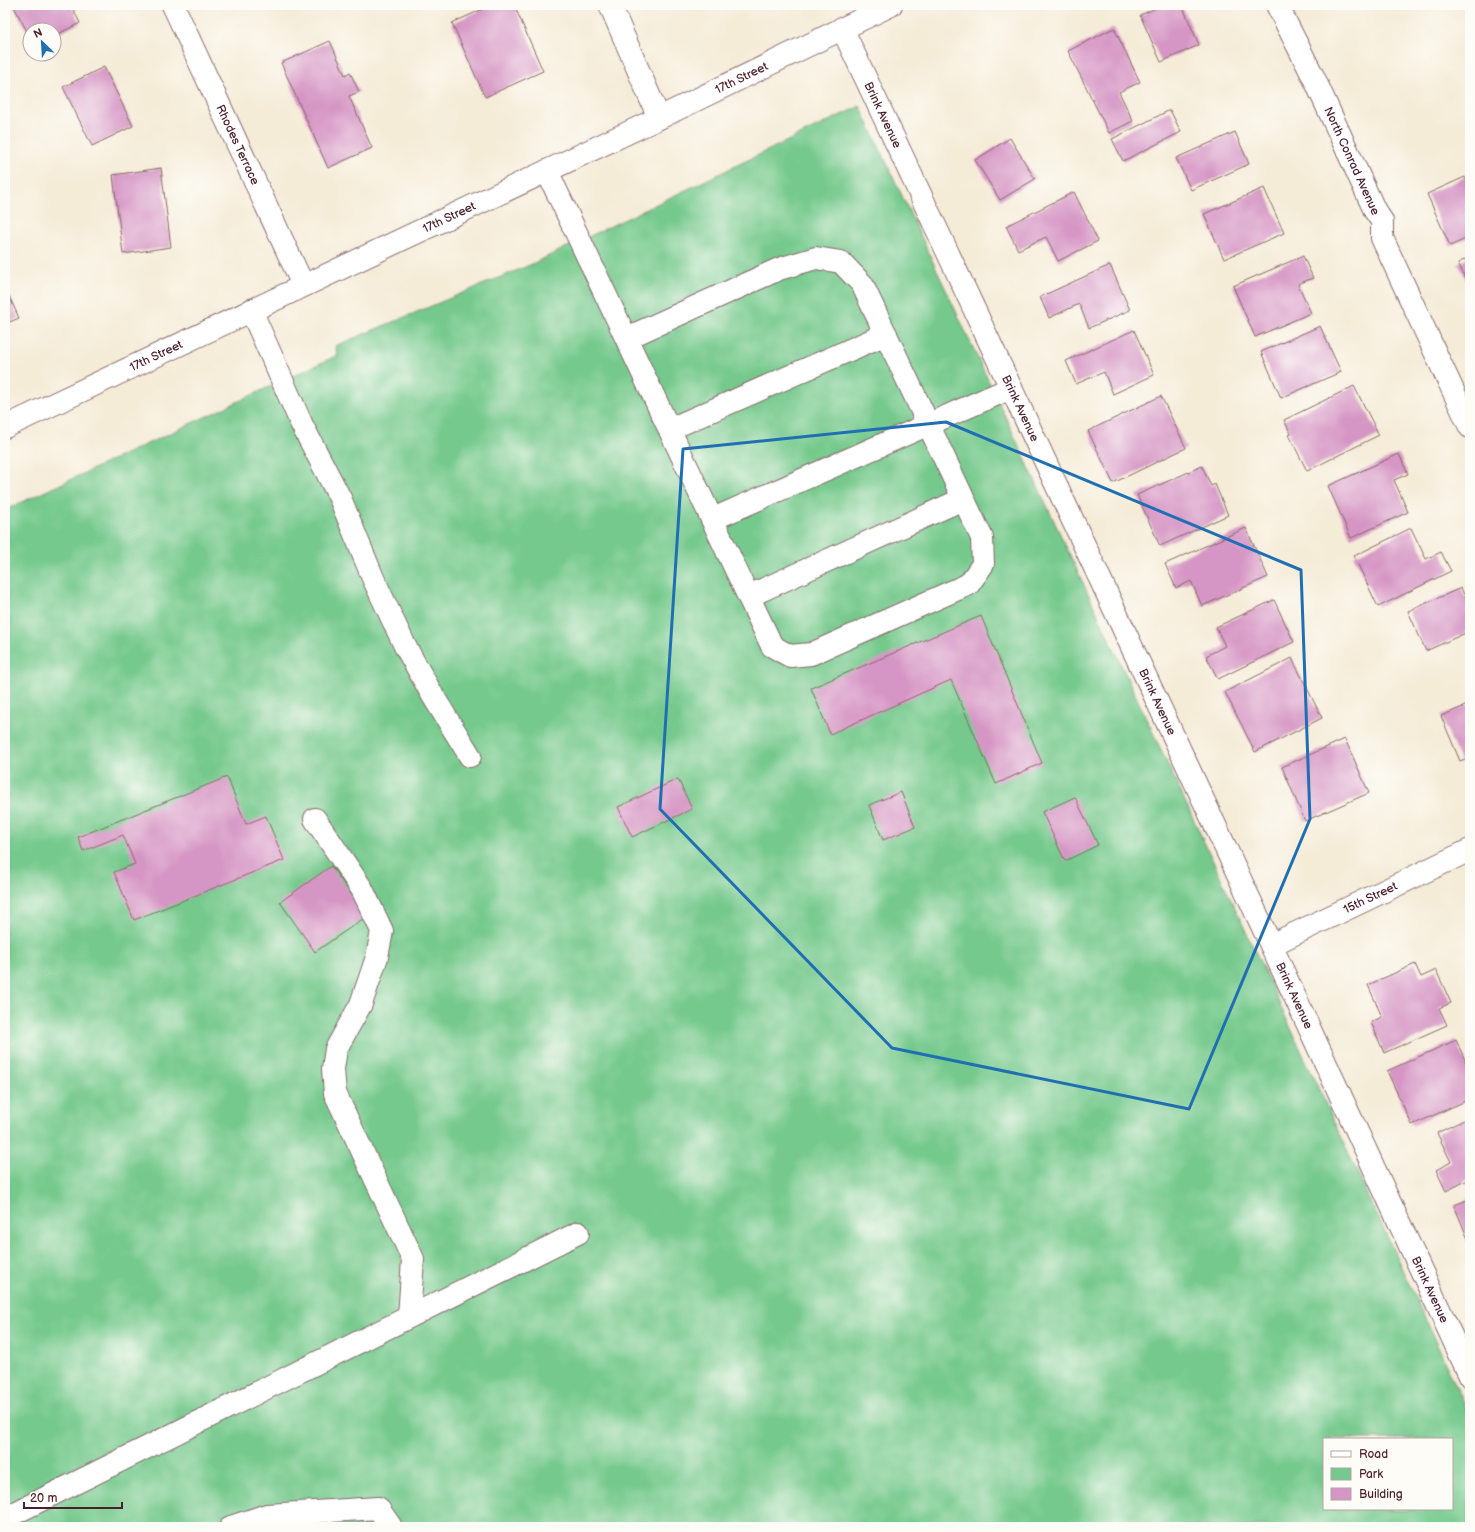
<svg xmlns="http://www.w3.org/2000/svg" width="1475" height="1532" viewBox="0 0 1475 1532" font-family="'Balsamiq Sans',sans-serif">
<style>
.green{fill:#75c98c;stroke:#60745c;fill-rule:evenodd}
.building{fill:#d696c5}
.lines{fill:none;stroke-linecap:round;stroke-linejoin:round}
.minor-casing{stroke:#866768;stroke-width:24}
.major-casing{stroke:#866768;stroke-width:24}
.minor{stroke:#fff;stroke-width:22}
.major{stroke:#fff;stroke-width:22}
.marked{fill:none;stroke:#1f6fb2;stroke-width:3;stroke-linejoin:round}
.labels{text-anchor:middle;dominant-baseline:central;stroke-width:4;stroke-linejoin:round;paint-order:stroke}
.street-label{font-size:12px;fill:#4a1f2b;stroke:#fdfcf7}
</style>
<rect width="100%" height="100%" fill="#fdfcf7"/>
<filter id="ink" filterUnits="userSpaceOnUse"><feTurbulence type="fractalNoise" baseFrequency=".025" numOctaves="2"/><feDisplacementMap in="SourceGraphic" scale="8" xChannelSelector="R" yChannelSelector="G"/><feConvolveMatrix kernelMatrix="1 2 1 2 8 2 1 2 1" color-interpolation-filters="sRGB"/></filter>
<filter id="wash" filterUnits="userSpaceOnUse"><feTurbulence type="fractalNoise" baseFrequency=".012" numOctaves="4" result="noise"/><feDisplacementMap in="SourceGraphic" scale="16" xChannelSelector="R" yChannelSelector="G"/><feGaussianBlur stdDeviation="0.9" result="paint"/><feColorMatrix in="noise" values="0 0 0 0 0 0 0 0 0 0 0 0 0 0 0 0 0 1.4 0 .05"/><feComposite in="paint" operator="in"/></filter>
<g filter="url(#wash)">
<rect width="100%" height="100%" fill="#f5ecd8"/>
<path class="green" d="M860,106L1256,953L1470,1416V1527H5V510L338,355L335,346L530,265ZM1324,1439H1452V1509H1324Z"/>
<g id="blocks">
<g class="building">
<path d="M13,5H71L80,23L54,36V30H30V37Z"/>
<path d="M492,5H514L543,71L485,97L452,23Z"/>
<path d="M1163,5H1182L1199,45L1161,62L1140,15Z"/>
<path d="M1114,28L1140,82L1119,92L1133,121L1109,133L1068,51Z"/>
<path d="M330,41L345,75L350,72L359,92L349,96L372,148L328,168L281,63Z"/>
<path d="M104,67L133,126L92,146L63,87Z"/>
<path d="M1170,110L1181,132L1123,161L1112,139Z"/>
<path d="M1235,132L1249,164L1191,190L1176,158Z"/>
<path d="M1010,138L1035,179L1000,200L975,160Z"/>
<path d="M161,168L171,247L123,254L113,175Z"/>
<path d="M1465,177L1470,190V237L1450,246L1427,194Z"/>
<path d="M1264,188L1284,233L1224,259L1204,214Z"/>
<path d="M1074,192L1098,241L1058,261L1046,237L1018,250L1006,226Z"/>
<path d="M1303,256L1313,278L1298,284L1311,313L1255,337L1233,286Z"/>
<path d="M1470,257V287L1458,263Z"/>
<path d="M1110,265L1130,310L1089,328L1079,304L1049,318L1040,297Z"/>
<path d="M5,287L19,318L5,324Z"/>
<path d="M1320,326L1341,372L1281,398L1261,352Z"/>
<path d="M1134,330L1154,375L1113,394L1104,372L1076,384L1066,361Z"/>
<path d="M1354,386L1379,435L1307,471L1289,435L1291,434L1284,420Z"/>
<path d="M1161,396L1186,448L1113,483L1088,431Z"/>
<path d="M1399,454L1408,474L1394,480L1408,512L1351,538L1328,486Z"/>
<path d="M1202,466L1211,486L1215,484L1228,515L1160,546L1137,495Z"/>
<path d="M1246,528L1268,577L1202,606L1191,581L1176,588L1165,564Z"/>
<path d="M1411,528L1426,559L1441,552L1451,571L1378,607L1354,556Z"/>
<path d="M1461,588L1470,607V631L1426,651L1408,611Z"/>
<path d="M1274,600L1294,642L1218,679L1206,656L1225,646L1216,627Z"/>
<path d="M981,616L1042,763L996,784L951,680L830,734L811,688Z"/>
<path d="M1292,658L1322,718L1255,752L1225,692Z"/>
<path d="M1470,704V757L1460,761L1441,716Z"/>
<path d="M1345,739L1369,793L1305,821L1282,767Z"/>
<path d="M227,777L246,824L266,816L284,860L134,920L114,872L135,864L123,835L83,851L78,837Z"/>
<path d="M678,779L692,809L632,837L618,807Z"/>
<path d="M901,792L915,827L883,840L869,805Z"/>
<path d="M1075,797L1098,845L1065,861L1042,812Z"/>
<path d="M331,866L367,916L315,952L280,902Z"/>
<path d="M1415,964L1421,977L1436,970L1451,1003L1439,1008L1447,1025L1384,1053L1371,1022L1382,1017L1368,985Z"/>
<path d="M1456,1040L1470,1071V1099L1412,1125L1387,1071Z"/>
<path d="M1470,1117V1179L1446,1191L1436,1170L1451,1162L1437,1133Z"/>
<path d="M1470,1199V1244L1454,1205Z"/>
</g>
</g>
</g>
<g filter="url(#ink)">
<use href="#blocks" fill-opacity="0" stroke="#866768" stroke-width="1"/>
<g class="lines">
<g class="minor-casing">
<g id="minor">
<path id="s1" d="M173,5L303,285"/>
<path d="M610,5L659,118"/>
<path id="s2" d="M1277,5L1314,78L1375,211L1382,221V238L1470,427"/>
<path id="s3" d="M842,28L947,251L1271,945L1470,1376"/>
<path d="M547,171L772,646L790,656L811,654L969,584L983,564L982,538L862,284L841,262L816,258L779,269L627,338"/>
<path d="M251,310L302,425L340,498L373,578L405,646L433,696L470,756"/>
<path d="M670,429L886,334"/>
<path d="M713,519L1011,388"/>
<path d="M749,596L963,499"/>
<path d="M315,819L362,889L382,931L377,957L361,1004L336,1049L333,1069L335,1093L413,1259L409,1317"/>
<path id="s4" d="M1271,945L1470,850"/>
<path d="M5,1518L578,1233"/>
<path d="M231,1527L267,1515L378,1508L391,1527"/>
</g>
</g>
<g class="major-casing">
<g id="major">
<path id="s5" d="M5,427L659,118L891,5"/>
</g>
</g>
<use href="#minor" class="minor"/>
<use href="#major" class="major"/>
</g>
</g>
<path class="marked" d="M946,422L1301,570L1310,819L1189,1109L892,1048L660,809L683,449Z"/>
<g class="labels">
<g class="street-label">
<text stroke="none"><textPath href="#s5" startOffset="815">17th Street</textPath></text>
<text stroke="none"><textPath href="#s3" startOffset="96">Brink Avenue</textPath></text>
<text stroke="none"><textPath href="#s1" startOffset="154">Rhodes Terrace</textPath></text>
<text stroke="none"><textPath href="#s2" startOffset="173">North Conrad Avenue</textPath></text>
<text stroke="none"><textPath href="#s5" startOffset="491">17th Street</textPath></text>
<text stroke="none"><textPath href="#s5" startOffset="167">17th Street</textPath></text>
<text stroke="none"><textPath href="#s3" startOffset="420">Brink Avenue</textPath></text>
<text stroke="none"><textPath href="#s3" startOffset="744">Brink Avenue</textPath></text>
<text stroke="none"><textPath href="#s4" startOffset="110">15th Street</textPath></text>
<text stroke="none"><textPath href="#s3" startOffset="1068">Brink Avenue</textPath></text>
<text stroke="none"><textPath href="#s3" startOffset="1392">Brink Avenue</textPath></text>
</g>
</g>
<rect width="1475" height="1532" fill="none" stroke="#fdfcf7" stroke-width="20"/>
<rect x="1323" y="1438" width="130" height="72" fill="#fdfcf7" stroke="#b5a4a5"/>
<rect x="1331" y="1451" width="20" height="6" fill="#ffffff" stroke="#b5a4a5"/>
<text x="1359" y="1458" font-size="12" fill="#4a1f2b">Road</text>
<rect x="1331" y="1468" width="20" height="12" fill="#75c98c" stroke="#b5a4a5"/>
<text x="1359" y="1478" font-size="12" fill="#4a1f2b">Park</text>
<rect x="1331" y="1488" width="20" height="12" fill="#d696c5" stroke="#b5a4a5"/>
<text x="1359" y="1498" font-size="12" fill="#4a1f2b">Building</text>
<g transform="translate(42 42) rotate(335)"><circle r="19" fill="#fdfcf7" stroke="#b5a4a5"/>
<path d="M0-3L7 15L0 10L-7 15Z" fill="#1f6fb2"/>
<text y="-6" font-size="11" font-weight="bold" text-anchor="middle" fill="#4a1f2b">N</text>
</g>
<path d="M24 1502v6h98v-6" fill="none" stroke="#4a1f2b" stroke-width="2"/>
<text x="30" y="1502" font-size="12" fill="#4a1f2b" stroke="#fdfcf7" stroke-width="3" paint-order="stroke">20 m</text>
</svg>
